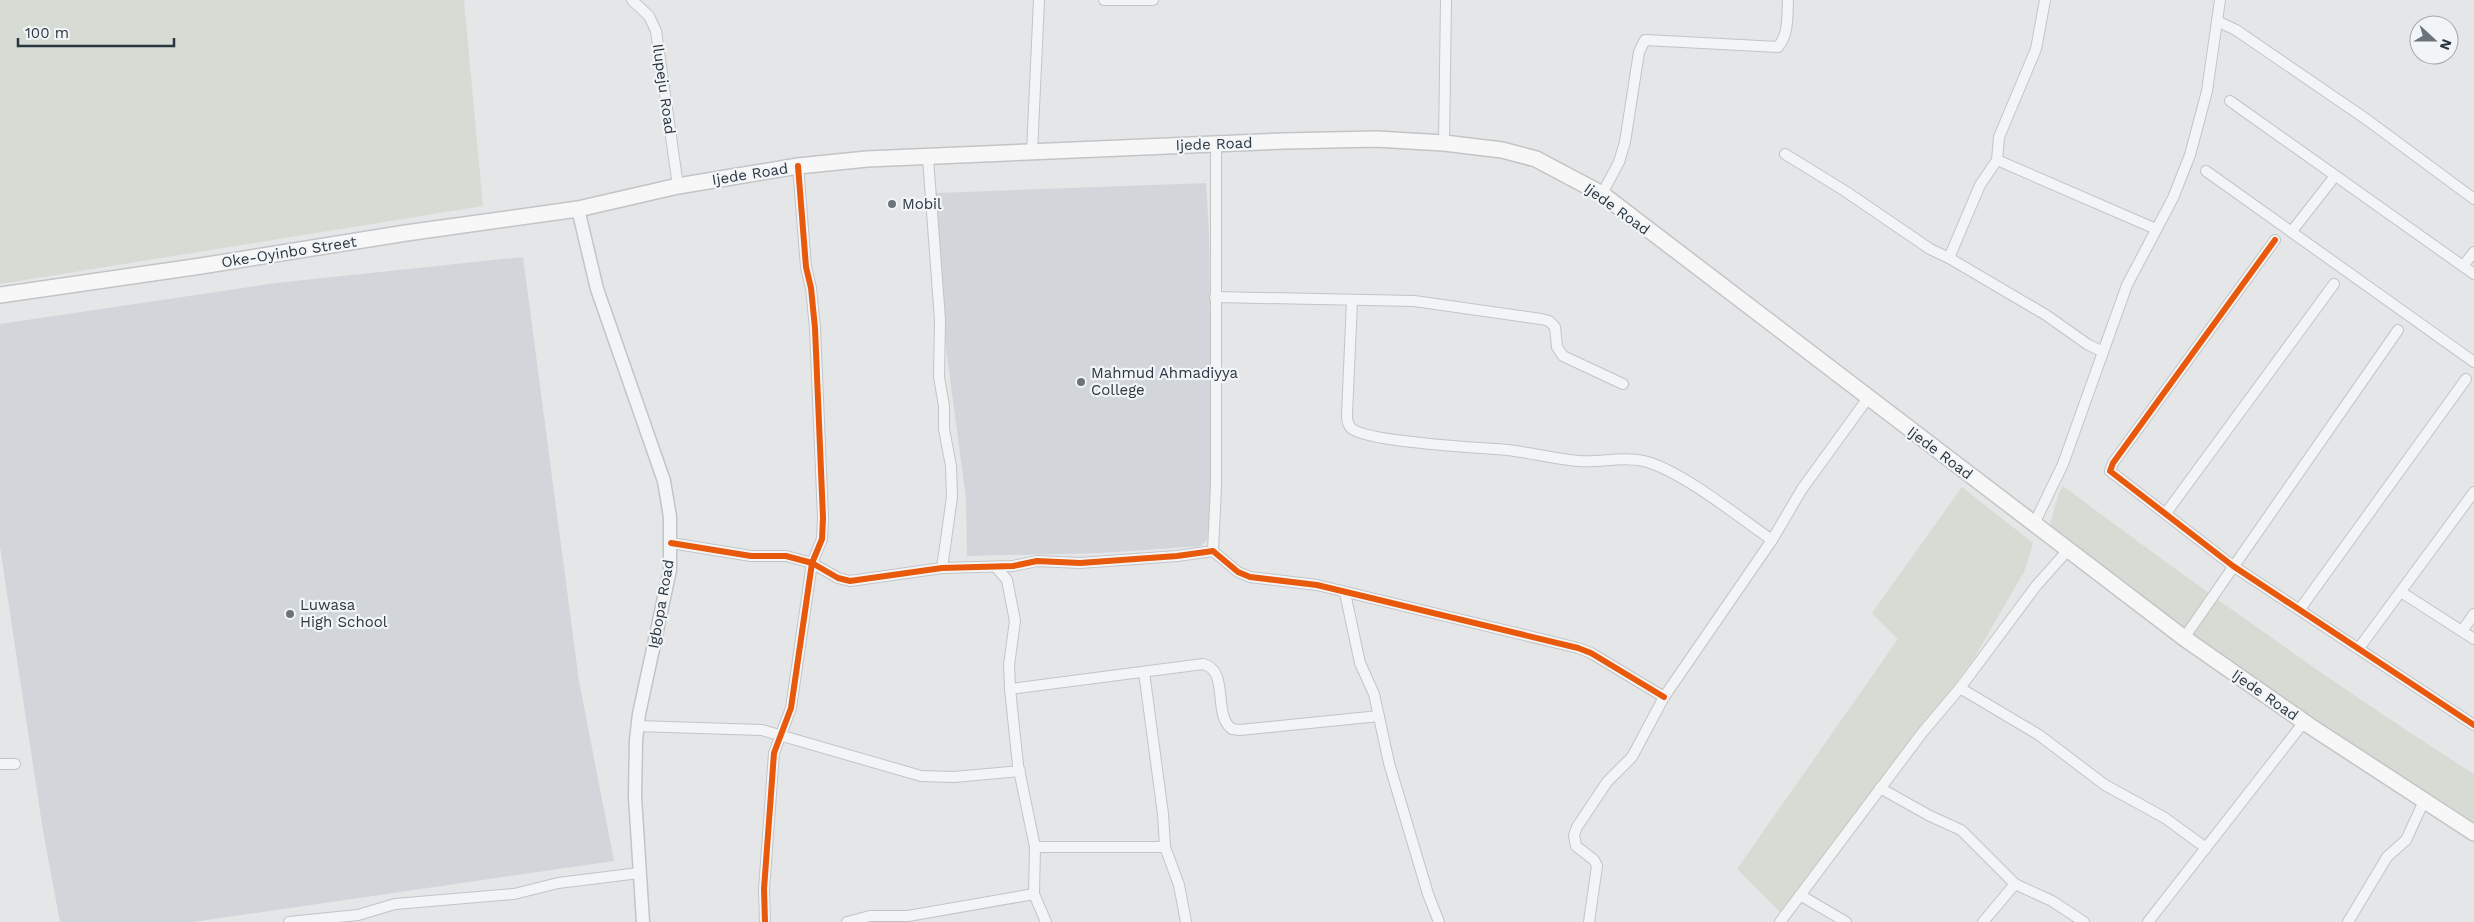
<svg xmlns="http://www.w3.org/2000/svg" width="2474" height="922" viewBox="0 0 2474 922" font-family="'Work Sans',sans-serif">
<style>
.built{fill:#d2d6db}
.green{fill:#d6dcd4}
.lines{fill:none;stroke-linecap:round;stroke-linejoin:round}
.minor-casing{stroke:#c2c4c6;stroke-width:12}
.tertiary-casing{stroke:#c2c4c6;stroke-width:15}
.secondary-casing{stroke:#c2c4c6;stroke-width:18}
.minor{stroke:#f3f4f5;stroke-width:10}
.tertiary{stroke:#f3f4f5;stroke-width:12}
.secondary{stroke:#f7f7f7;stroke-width:15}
.cycleway-casing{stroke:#f2f5f7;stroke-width:9}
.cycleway{stroke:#e8590c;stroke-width:6}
.poi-dot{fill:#6c747b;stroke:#f2f5f7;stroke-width:2}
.labels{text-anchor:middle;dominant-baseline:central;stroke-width:4.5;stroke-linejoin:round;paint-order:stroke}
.street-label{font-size:15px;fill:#2b3641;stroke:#f2f5f7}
.poi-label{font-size:15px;fill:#2b3641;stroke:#f2f5f7;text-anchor:start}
</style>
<rect width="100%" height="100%" fill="#e4e6e8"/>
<g class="built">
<path d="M1206,183L1209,233L1212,488L1207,540L1201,546L1101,553L967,556L966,499L946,348L936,193Z"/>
<path d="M523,257L579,681L614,861L193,922H60L43,831L0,547V324L276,283Z"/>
</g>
<g class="green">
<path d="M0,0H464L483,206L0,284Z"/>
<path d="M2063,486C2197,586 2333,684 2474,774V822L2287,702L2057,535L2050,525L2058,495Z"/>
<path d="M1962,487L2033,543L2025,570L1973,660L1782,914L1737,869L1898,639L1872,613Z"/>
</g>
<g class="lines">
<g class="minor-casing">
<g id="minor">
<path d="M632,0L649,16L656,31L678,186"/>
<path d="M1104,0H1153"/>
<path d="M2217,21L2236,30L2366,119L2474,199"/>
<path d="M2230,101L2474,274"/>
<path d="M1444,143L1446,0"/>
<path d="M1032,152L1039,0"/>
<path d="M1785,154L1845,191L1930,249L1949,258L2046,315L2087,344L2103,352"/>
<path d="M928,158L940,320L939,377L944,406V429L951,466L952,497L942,568"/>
<path d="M1997,160L2156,229"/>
<path d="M2206,171L2474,362"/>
<path d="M1602,194L1619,162L1625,142L1639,52L1645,40L1778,47C1789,34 1787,16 1788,0"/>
<path d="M2292,231L2335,176"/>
<path d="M2275,240L2113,463L2110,471L2233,566L2474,725"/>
<path d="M1949,258L1980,185L1997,160L1999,137L2036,49L2045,0"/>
<path d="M2463,266L2474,252"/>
<path d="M1215,297L1414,301L1541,319L1549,321L1555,327L1557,347L1563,356L1623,384"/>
<path d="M1352,301L1347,414C1347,419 1347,424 1351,428C1365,442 1482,448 1508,450C1532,453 1555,459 1579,461C1600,463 1622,456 1643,461C1678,468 1740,518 1772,540"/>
<path d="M2166,513L2334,284"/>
<path d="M2034,524L2063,464L2127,285L2173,198L2190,155L2207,91L2220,0"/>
<path d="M671,543L751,556H786L812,563L838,578L850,581L942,568L1013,566L1037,561L1080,563L1177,556L1213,551L1238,572L1250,577L1317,585L1578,648L1591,653L1664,697"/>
<path d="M1213,551L1216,486V144"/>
<path d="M996,567L1007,580L1015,621L1009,665L1010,689L1018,765L1035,847L1034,894L1046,922"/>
<path d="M2401,592L2474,639"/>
<path d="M1345,593L1360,663L1374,694L1389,763L1428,894L1439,922"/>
<path d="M2300,609L2466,379"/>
<path d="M2462,631L2474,614"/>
<path d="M2184,638L2398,330"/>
<path d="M2359,648L2474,492"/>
<path d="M1144,672L1163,814L1165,847L1179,885L1186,922"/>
<path d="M1960,688L2039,735L2105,785L2165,818L2206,848"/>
<path d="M1010,689L1203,664C1230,670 1212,715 1232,729L1240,730L1379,716"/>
<path d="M637,726L762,730L921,776L954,777L1020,771"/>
<path d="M0,764H15"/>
<path d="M1880,788L1930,816L1961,830L2015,884L2052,901L2084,922"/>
<path d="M1035,847H1165"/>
<path d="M1800,895L1846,922"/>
<path d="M289,922L358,915L395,904L514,894L558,883L639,873"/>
<path d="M765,922L764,889L774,753L791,708L812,563L822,539L823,518L815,328L811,288L806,267L798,166"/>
<path d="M847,922L870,916H908L1034,894"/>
<path d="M1589,922L1597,866L1594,860L1576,846L1574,835L1577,827L1607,782L1632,757L1664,697L1772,540L1802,489L1868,398"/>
<path d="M1780,922L1922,733L1960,688L2036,586L2068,550"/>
<path d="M1983,922L2015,884"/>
<path d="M2148,922L2304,722"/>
<path d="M2348,922L2387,857L2406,840L2424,801"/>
</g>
</g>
<g class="tertiary-casing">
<path id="tertiary" d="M578,209L597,289L664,481L670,517V570L639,714L636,740L635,797L643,922"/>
</g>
<g class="secondary-casing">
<path id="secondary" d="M0,295L201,266L406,233L578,209L678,186L798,166L867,159L1284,141L1376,139L1444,143L1502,150L1536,159L1602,194L2184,638L2310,726L2474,833"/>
</g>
<use href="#minor" class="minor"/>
<use href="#tertiary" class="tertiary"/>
<use href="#secondary" class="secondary"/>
<g class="cycleway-casing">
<g id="cycleway">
<path d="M2275,240L2113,463L2110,471L2233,566L2474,725"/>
<path d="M671,543L751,556H786L812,563L838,578L850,581L942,568L1013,566L1037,561L1080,563L1177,556L1213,551L1238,572L1250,577L1317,585L1578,648L1591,653L1664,697"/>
<path d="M765,922L764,889L774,753L791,708L812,563L822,539L823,518L815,328L811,288L806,267L798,166"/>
</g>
</g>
<use href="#cycleway" class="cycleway"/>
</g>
<g class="poi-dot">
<circle cx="892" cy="204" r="5"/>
<circle cx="1081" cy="382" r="5"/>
<circle cx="290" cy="614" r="5"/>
</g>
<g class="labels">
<g class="street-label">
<text transform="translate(664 89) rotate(82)">Ilupeju Road</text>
<text transform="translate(1214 144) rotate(-2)">Ijede Road</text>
<text transform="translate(750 174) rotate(-9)">Ijede Road</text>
<text transform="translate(1617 209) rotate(36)">Ijede Road</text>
<text transform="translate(289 252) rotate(-9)">Oke-Oyinbo Street</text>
<text transform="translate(1940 453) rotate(37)">Ijede Road</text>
<text transform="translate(661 604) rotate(-80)">Igbopa Road</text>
<text transform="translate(2265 695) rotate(35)">Ijede Road</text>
</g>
<g class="poi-label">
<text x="902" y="204">Mobil</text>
<text x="1091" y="373">Mahmud Ahmadiyya<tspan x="1091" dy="17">College</tspan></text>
<text x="300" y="605">Luwasa<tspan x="300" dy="17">High School</tspan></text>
</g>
</g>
<g transform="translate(2434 40) rotate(111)"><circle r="24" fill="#f2f5f7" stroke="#a2a9ae"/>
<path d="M0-4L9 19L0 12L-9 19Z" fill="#6c747b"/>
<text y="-8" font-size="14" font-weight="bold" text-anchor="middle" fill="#2b3641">N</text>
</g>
<path d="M18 38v8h156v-8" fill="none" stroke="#2b3641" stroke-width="2.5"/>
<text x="25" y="38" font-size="15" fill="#2b3641" stroke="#f2f5f7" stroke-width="4" paint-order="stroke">100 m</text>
</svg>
